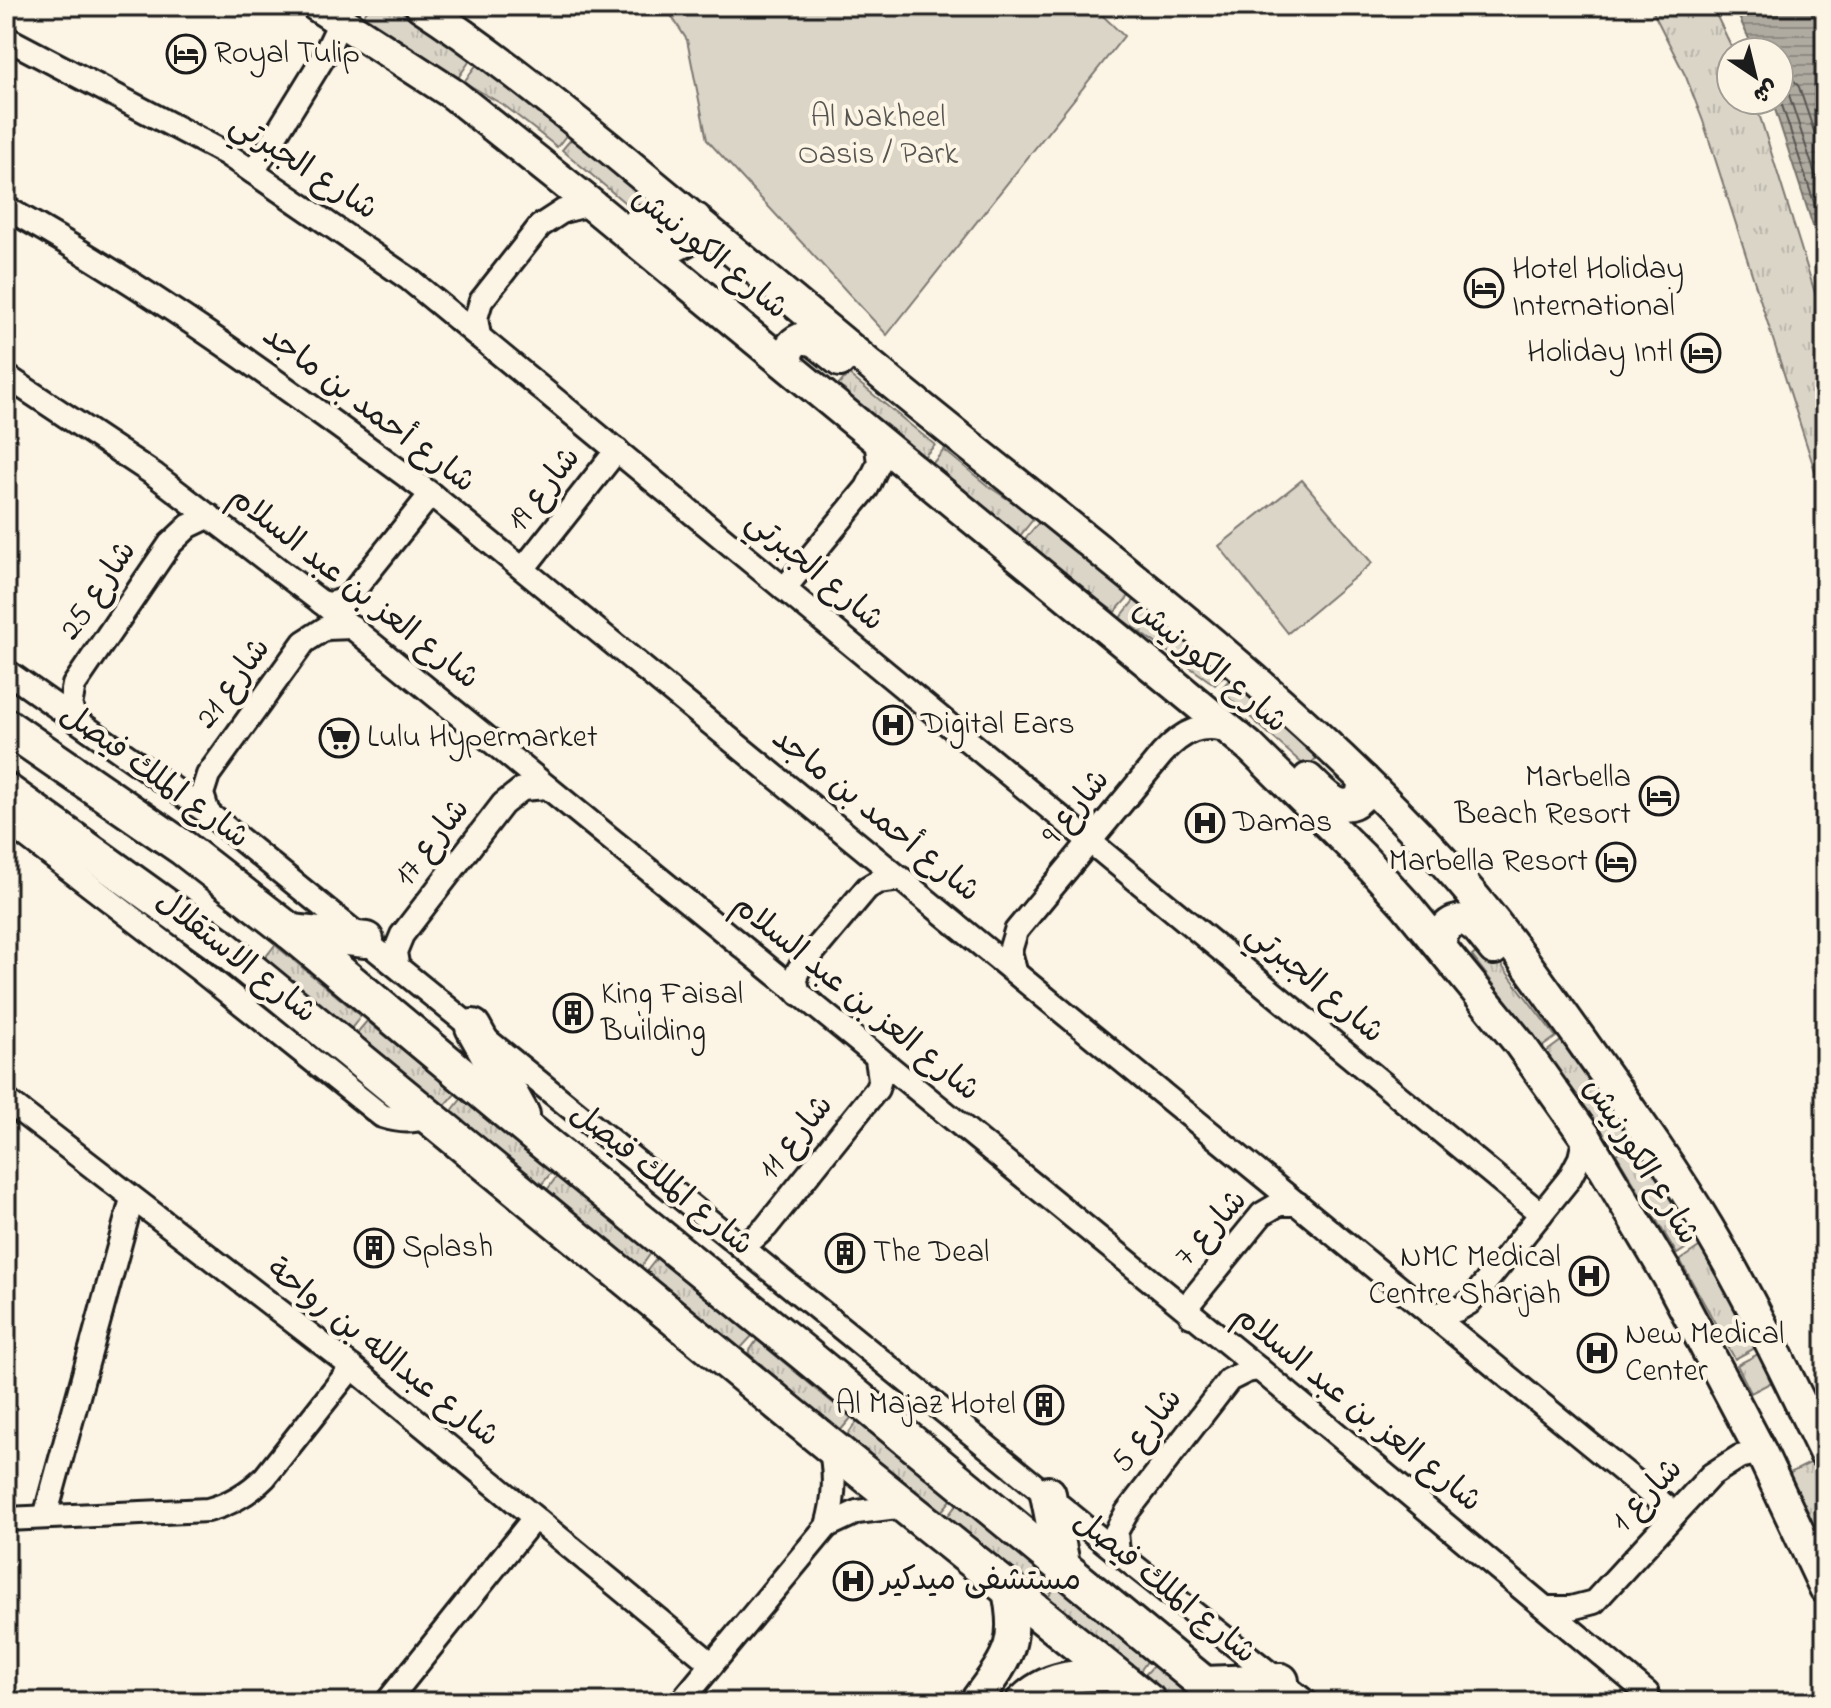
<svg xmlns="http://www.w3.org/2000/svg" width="1831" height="1708" viewBox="0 0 1831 1708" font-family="'Indie Flower','Playpen Sans Arabic',sans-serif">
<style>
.grass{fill:url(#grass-tufts);stroke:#7c7872;stroke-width:2}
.garden{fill:#dbd5c8;stroke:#7c7872;stroke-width:2}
.water{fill:url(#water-rules);stroke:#75726c;stroke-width:2}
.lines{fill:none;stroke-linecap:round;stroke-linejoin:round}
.shore{stroke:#575551;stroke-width:2}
.street-casing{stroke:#1c1c1c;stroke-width:28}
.secondary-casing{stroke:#1c1c1c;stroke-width:36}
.primary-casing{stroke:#1c1c1c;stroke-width:40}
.street{stroke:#fcf5e5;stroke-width:22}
.secondary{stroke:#fcf5e5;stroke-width:30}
.primary{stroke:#fcf5e5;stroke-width:34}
.labels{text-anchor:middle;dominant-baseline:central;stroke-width:8;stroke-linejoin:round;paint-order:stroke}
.poi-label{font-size:32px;fill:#1c1c1c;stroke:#fcf5e5;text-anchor:start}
.park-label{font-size:32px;fill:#555450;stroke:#fcf5e5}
.street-label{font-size:32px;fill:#1c1c1c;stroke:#fcf5e5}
</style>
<defs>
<pattern id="grass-tufts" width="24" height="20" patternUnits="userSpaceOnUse" patternTransform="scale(2)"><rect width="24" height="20" fill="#dbd5c8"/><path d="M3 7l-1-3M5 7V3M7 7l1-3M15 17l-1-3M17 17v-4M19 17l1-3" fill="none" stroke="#bbb6ab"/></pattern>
<pattern id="water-rules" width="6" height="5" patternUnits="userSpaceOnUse" patternTransform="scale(2)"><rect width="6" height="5" fill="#b0aba1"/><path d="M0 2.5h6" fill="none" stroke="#8e8a82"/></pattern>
</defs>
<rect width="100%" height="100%" fill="#fcf5e5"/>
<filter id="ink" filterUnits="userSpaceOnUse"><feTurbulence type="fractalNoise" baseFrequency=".0125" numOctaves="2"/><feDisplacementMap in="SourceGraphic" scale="16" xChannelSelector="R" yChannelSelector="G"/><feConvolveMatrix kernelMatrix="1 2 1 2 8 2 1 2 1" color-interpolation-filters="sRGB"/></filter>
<g filter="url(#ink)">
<g class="grass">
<path d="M370,6H393L471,59L458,78L363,16Z"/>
<path d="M1650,6H1712L1734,52H1731V100H1754L1762,123L1825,325V502L1703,121L1686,77Z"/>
<path d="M477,64L568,133L557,147L505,106L464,82Z"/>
<path d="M573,137L660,209L649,223L562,150Z"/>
<path d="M848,374L935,445L923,458L837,387Z"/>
<path d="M944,450L988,486L1035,517L1019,537L932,464Z"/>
<path d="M1041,520L1131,594L1115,612L1077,585L1024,540Z"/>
<path d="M1136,598L1226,673L1215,685L1120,618Z"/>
<path d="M1232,677L1319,755L1307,768L1220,690Z"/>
<path d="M275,945L361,1016L350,1030L264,959Z"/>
<path d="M1486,945L1556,1037L1542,1047L1472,956Z"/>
<path d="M367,1021L456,1093L443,1108L356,1034Z"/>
<path d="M1561,1041L1603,1102L1632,1135L1613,1149L1546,1052Z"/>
<path d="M462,1098L552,1172L541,1185L451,1112Z"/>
<path d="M1637,1140L1699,1240L1677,1254L1616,1154Z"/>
<path d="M557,1176L651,1253L641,1267L547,1190Z"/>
<path d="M1702,1245L1725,1285L1755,1348L1735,1359L1680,1260Z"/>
<path d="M657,1258L752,1336L740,1349L646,1272Z"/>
<path d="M757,1340L851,1418L840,1431L748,1353Z"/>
<path d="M1758,1354L1772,1382L1751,1393L1737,1365Z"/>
<path d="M857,1422L952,1499L941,1512L847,1435Z"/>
<path d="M1812,1462L1825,1489V1548L1788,1474Z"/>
<path d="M958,1503L1052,1582L1042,1595L947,1517Z"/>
<path d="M1057,1586L1148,1660L1138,1674L1046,1599Z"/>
<path d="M1154,1665L1200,1702H1173L1143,1677Z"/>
</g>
<g class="garden">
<path d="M665,6H1109L1102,15L1124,36L887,335L707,140L687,40Z"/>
<path d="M1302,480L1372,563L1288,633L1219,546Z"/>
</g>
<path class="water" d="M1734,6H1825V263L1772,100H1779V52H1755Z"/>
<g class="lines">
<g class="shore">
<path d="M1779,70L1792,78L1799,87L1825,164"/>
<path d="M1779,84L1789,95L1825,204"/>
<path d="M1779,96L1825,236"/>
</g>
<g class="street-casing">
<g id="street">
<path d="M6,38L225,153L409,279L1541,1214"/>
<path d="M253,172L323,58L341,20"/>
<path d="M6,208C159,293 291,391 431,494L1674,1513"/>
<path d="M479,336L476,318L481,301L540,226L563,211L591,204"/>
<path d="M6,376L155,475L321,602L1259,1369L1647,1693"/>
<path d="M523,569L617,450"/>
<path d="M784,589L867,488L879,463L876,440"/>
<path d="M321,602L330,604L347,599L431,494"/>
<path d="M6,671L208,813L1118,1553L1306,1702"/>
<path d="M76,718L70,706L74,685L170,544L189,526L210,516"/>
<path d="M208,813L202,794L208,775L304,642L326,628L353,627"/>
<path d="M6,821L201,971L382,1116C401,1122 413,1122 431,1116"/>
<path d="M397,964L395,952L402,935L503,804L522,789L547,787"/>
<path d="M1015,971L1010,951L1016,931L1162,754C1183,731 1201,722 1232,732"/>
<path d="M799,994L795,977L799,969L867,888L877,882L902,879"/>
<path d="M6,1100L352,1367L712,1664"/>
<path d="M740,1245L754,1238L766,1227L877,1089L880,1079L877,1059"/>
<path d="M1431,1315L1457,1310L1469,1303L1569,1179L1580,1158L1585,1136"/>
<path d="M1191,1316L1188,1307L1192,1300L1262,1214L1279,1204H1298"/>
<path d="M45,1517L132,1199"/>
<path d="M6,1519L208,1510C231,1504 248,1494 265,1477L352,1367"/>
<path d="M827,1526L857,1512L905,1506"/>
<path d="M1118,1553L1116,1532L1127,1512L1229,1380L1247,1371L1259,1369"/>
<path d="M1547,1608H1571L1594,1602L1711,1475L1739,1457L1761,1452"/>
<path d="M387,1702L534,1518"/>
<path d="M681,1702L827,1526C835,1498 836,1474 830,1446"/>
</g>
</g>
<g class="secondary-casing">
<g id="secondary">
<path d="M317,6L453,94L591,204L1249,746L1361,856L1406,905L1519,1043L1585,1136L1668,1276L1761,1452L1825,1588"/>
<path d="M421,6C487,49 548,99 609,148C704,226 798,306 893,384C1081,538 1278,682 1443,861C1494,917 1537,978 1581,1040C1624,1101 1669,1162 1707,1226C1751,1300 1788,1377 1825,1454"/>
<path d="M639,222L665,242L677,245L692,237L696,219"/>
<path d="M788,365C785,352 790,343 802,338L815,341L840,361"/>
<path d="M1308,779C1323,793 1341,817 1361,797L1364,780"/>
<path d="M1441,947C1441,930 1448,920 1466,920L1477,928L1494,949"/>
<path d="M975,1702C1009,1655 1020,1645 1007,1586"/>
<path d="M1021,1702C1048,1674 1079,1675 1116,1675"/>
</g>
</g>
<g class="primary-casing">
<g id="primary">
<path d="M6,726L183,848L291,932L532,1133L801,1351L1226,1702"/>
<path d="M6,791L220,945L830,1446L1149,1702"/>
<path d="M291,932L366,940"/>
<path d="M473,1027L522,1115"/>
<path d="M1048,1494L1063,1569"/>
<path d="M1205,1684L1281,1681"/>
</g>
</g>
<use href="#street" class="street"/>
<use href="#secondary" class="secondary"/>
<use href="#primary" class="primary"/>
</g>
</g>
<defs>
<g id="hotel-ring" transform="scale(2)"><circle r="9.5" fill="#fcf5e5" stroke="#1c1c1c" stroke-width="1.5"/><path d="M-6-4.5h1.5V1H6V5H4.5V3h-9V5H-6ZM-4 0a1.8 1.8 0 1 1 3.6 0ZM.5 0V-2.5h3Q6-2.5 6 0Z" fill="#1c1c1c"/></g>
<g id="hospital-ring" transform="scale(2)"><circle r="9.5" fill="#fcf5e5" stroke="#1c1c1c" stroke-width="1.5"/><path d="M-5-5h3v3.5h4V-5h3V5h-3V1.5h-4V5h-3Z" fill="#1c1c1c"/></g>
<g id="supermarket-ring" transform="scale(2)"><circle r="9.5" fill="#fcf5e5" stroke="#1c1c1c" stroke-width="1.5"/><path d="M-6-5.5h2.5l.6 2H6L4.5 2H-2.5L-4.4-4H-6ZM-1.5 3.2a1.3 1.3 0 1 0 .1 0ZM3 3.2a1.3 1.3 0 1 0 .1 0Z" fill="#1c1c1c"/></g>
<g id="building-ring" transform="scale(2)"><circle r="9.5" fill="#fcf5e5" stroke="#1c1c1c" stroke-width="1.5"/><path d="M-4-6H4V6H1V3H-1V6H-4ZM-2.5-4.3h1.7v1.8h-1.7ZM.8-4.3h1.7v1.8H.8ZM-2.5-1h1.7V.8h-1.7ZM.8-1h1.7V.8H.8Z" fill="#1c1c1c"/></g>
</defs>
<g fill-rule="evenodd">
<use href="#hotel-ring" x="186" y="54"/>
<use href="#hotel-ring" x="1484" y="288"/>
<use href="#hotel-ring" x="1701" y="353"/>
<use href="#hospital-ring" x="893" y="725"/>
<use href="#supermarket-ring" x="339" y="738"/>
<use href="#hotel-ring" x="1659" y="796"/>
<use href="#hospital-ring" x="1205" y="823"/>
<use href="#hotel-ring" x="1616" y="862"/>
<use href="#building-ring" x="573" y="1013"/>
<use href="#building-ring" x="374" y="1248"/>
<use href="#building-ring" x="845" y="1253"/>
<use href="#hospital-ring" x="1589" y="1276"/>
<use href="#hospital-ring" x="1597" y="1353"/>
<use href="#building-ring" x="1044" y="1405"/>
<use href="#hospital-ring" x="853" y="1581"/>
</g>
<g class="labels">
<g class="poi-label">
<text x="214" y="54">Royal Tulip</text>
<text x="1512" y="270">Hotel Holiday<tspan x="1512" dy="37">International</tspan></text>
<text x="1673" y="353" text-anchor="end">Holiday Intl</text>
<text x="921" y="725">Digital Ears</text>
<text x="367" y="738">Lulu Hypermarket</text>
<text x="1631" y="778" text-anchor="end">Marbella<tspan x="1631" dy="37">Beach Resort</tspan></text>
<text x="1233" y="823">Damas</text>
<text x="1588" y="862" text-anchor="end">Marbella Resort</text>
<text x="601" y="995">King Faisal<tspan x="601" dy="37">Building</tspan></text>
<text x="402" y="1248">Splash</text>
<text x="873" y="1253">The Deal</text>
<text x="1561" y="1258" text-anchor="end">NMC Medical<tspan x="1561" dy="37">Centre Sharjah</tspan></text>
<text x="1625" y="1335">New Medical<tspan x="1625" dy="37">Center</tspan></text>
<text x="1016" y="1405" text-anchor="end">Al Majaz Hotel</text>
<text x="881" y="1581">مستشفى ميدكير</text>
</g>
<g class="park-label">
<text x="878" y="118">Al Nakheel<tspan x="878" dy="37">Oasis / Park</tspan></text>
</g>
<g class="street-label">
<text transform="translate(303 168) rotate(33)">شارع الجبرتي</text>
<text transform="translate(709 254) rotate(39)">شارع الكورنيش</text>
<text transform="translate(368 410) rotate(37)">شارع أحمد بن ماجد</text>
<text transform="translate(545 490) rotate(-52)">شارع 19</text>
<text transform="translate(814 572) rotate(40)">شارع الجبرتي</text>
<text transform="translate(353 589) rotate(38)">شارع العز بن عبد السلام</text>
<text transform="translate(99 591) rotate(-56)">شارع 25</text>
<text transform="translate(1209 667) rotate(40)">شارع الكورنيش</text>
<text transform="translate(234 684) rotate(-54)">شارع 21</text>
<text transform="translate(154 777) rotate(36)">شارع الملك فيصل</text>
<text transform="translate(1077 808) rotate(-51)">شارع 9</text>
<text transform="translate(875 816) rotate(39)">شارع أحمد بن ماجد</text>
<text transform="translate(433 843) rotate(-52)">شارع 17</text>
<text transform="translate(235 958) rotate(38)">شارع الاستقلال</text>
<text transform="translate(1314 984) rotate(40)">شارع الجبرتي</text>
<text transform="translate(855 999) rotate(39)">شارع العز بن عبد السلام</text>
<text transform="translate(797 1138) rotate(-51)">شارع 11</text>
<text transform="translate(1640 1162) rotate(58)">شارع الكورنيش</text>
<text transform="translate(661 1180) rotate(39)">شارع الملك فيصل</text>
<text transform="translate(1212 1229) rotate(-48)">شارع 7</text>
<text transform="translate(382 1354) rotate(38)">شارع عبدالله بن رواحة</text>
<text transform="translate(1357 1410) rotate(39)">شارع العز بن عبد السلام</text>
<text transform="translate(1148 1431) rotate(-53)">شارع 5</text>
<text transform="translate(1648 1496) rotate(-47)">شارع 1</text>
<text transform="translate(1164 1588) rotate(39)">شارع الملك فيصل</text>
</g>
</g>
<rect width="1831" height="1708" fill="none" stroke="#fcf5e5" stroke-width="32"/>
<rect x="16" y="16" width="1799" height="1676" fill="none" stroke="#1c1c1c" stroke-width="3" filter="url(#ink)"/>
<g transform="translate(1755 76) rotate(145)"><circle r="38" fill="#fcf5e5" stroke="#a29e95" stroke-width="2"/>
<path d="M0-6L14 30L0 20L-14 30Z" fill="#1c1c1c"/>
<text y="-12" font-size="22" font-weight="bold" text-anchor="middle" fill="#1c1c1c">ش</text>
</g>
</svg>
